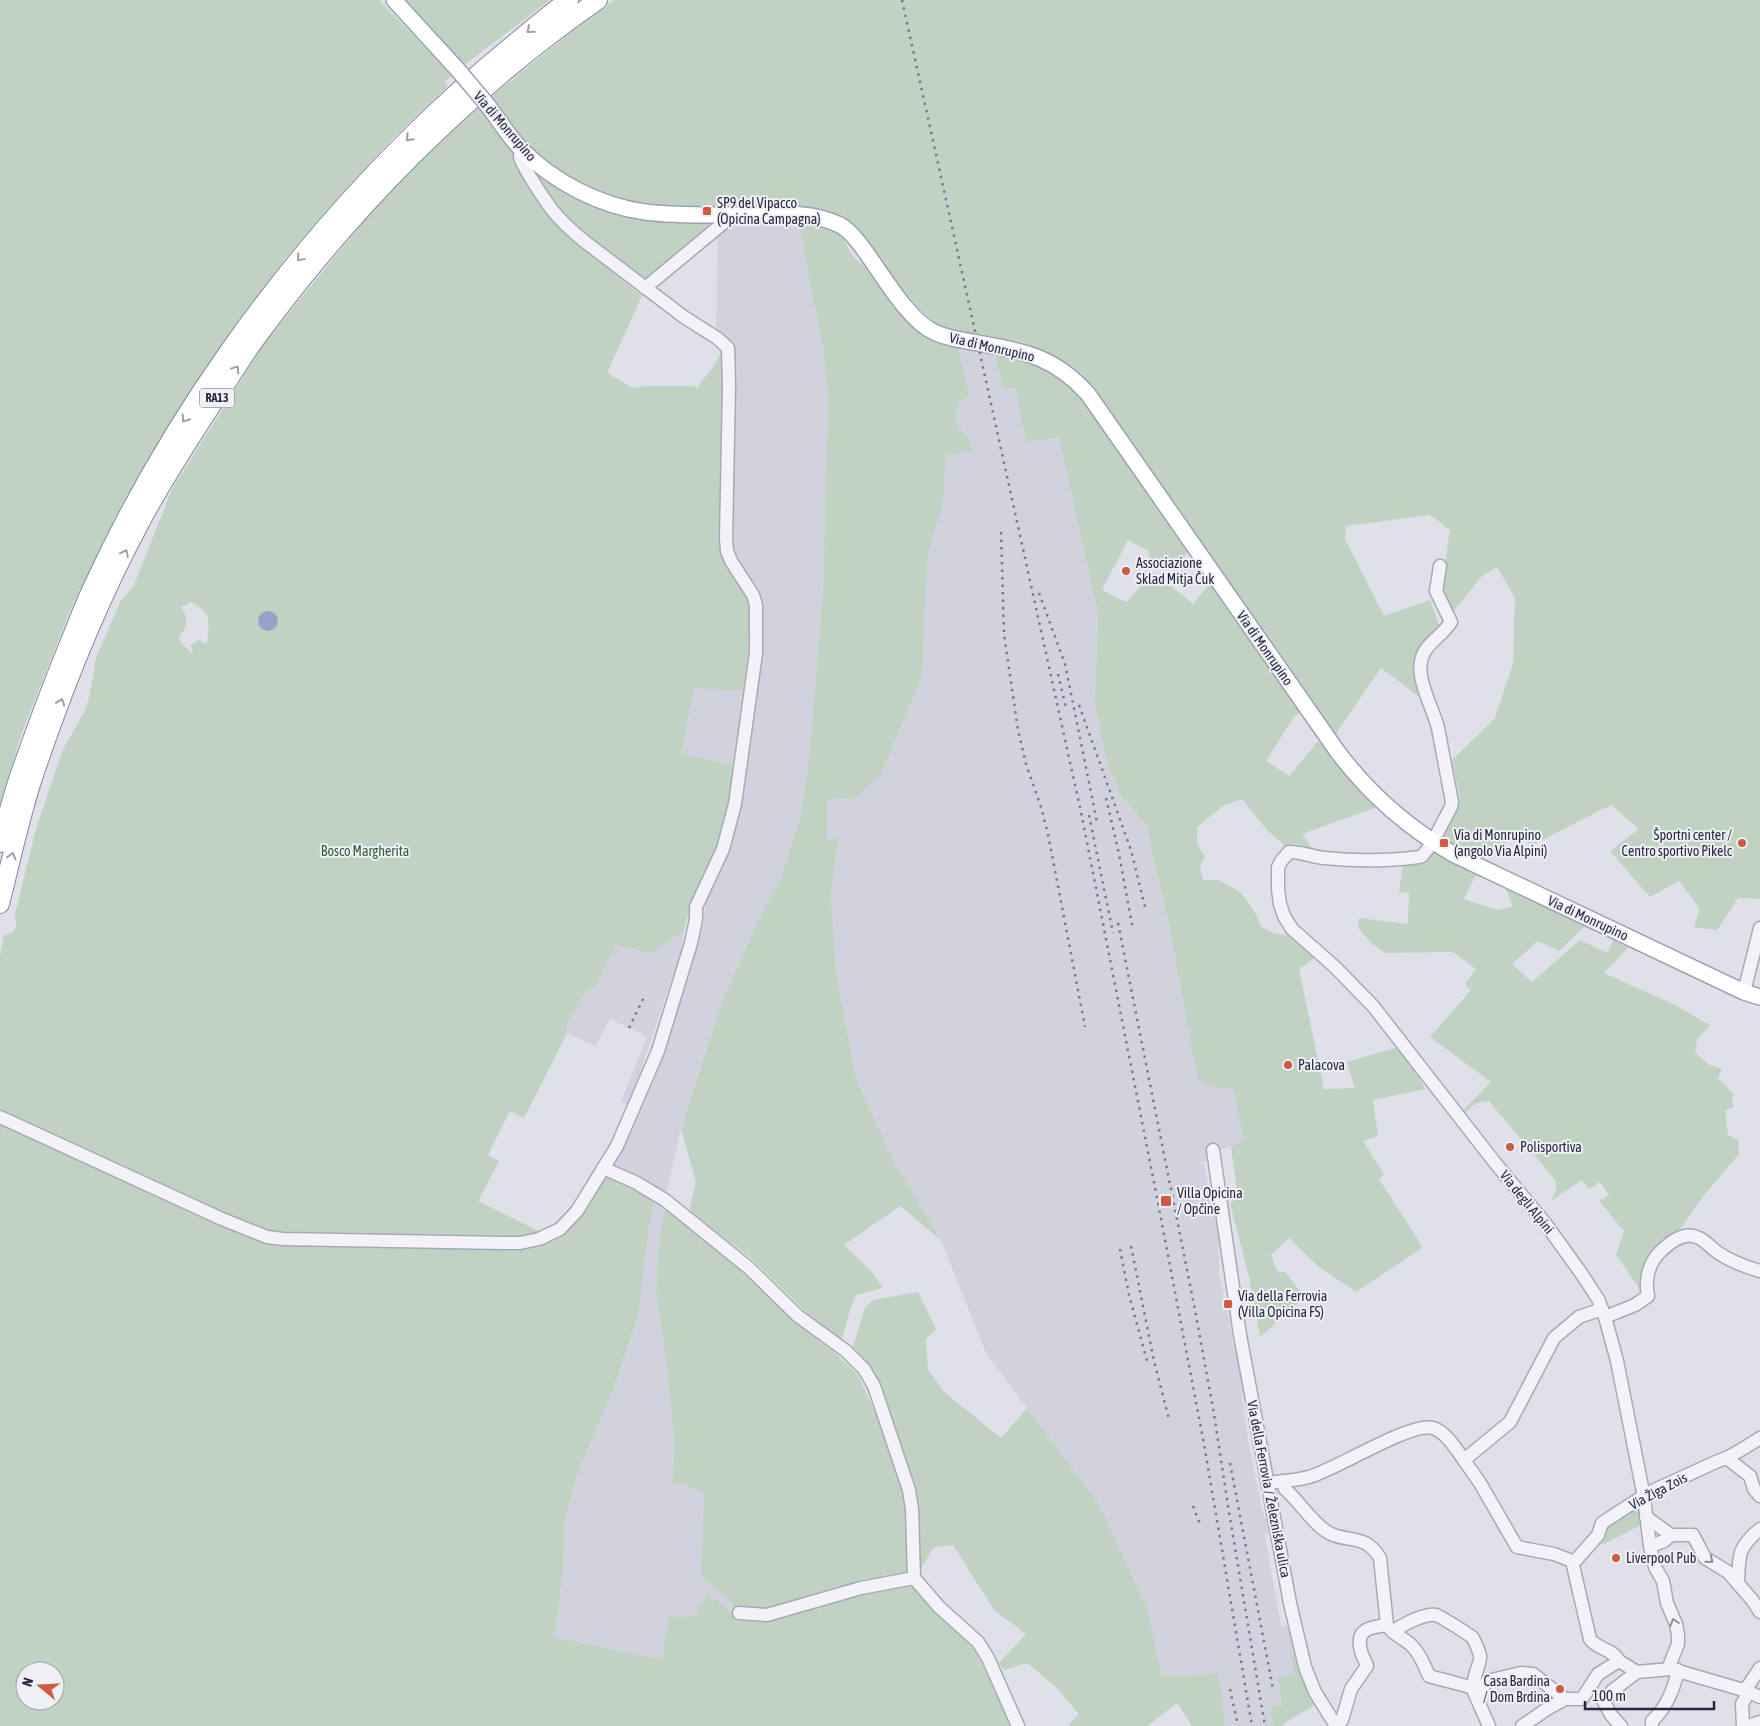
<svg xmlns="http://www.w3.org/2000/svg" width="1760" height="1726" viewBox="0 0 1760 1726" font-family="'Asap Condensed',sans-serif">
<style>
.built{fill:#d1d2de}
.green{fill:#c0d3c2;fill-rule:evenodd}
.water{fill:#99a1ca}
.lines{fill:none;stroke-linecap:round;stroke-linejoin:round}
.minor-casing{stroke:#a8a9b6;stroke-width:15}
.major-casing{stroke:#9ea0b5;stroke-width:18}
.highway-casing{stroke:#8688a0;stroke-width:20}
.minor{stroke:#f2f2f7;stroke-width:12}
.major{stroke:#fff;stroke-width:15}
.highway{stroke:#fff;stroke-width:18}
.rail{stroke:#787a93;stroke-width:2.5;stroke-dasharray:2.5 5;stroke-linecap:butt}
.major-bridge-casing{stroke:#9ea0b5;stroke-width:18;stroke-linecap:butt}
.major-bridge{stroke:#fff;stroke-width:15}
.oneway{stroke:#9e9fa9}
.oneway2{stroke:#8d8e9c}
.poi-dot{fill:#d05b42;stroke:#efeff6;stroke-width:2}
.labels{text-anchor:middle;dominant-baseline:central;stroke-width:4;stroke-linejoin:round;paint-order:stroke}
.shield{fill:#efeff6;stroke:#646477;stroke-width:1}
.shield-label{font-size:12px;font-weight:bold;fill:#282940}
.street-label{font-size:14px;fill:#282940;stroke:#efeff6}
.poi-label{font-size:14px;fill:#282940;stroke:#efeff6;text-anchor:start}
.park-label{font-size:14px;fill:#355c3a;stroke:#efeff6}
</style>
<rect width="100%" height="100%" fill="#dfe0e9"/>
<g class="built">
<path d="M799,221L809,278L823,347L828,399L823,592L809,761L800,819L782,875L756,926L721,1005L681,1128L666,1195L612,1167L647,1089L704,921L706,896L725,853L761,608L754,583L734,555L730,536L734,355L732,344L716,328L718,233L731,222Z"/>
<path d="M957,345L995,355L1003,389L1015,387L1026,442L1059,436L1098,613L1096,658L1121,796L1146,824L1171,934L1188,1029L1191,1028L1192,1034L1189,1035L1198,1079L1214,1087H1233L1244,1140L1231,1147L1209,1151L1211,1160L1200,1163L1201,1165L1204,1164L1219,1240V1273L1230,1324L1234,1351H1237L1244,1386L1242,1395L1249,1446L1264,1518L1269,1517L1272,1533L1265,1535L1281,1626L1291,1625L1297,1654L1290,1655L1295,1674L1283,1705L1270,1708L1273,1726H1225L1222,1696L1218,1674L1162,1676L1147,1608L1098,1503L986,1353L941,1240L892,1158L856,1079L836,972L831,895L838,838L827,839V798H848L881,774L922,676L927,558L943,503L946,455L971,450L969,439L955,422L959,402Z"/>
<path d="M694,687L744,691L734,765L681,754Z"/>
<path d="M684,931L680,954L629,1105L621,1102L647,1037L610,1019L595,1046L567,1033L566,1028L587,989L595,987L616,945L651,953Z"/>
<path d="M654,1201L665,1207L660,1234L656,1292L666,1358L675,1445L672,1481L689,1486L704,1494L701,1574L735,1607L732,1613L708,1593L694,1617L662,1660L555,1637L563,1567L565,1518L578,1472L614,1387L639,1312L646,1245Z"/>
</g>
<g class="green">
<path d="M0,0H379L452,75L445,82L448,86L392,139L285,259L198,379L121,507L71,609L22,732L0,806Z"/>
<path d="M400,0H550L463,66Z"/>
<path d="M614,0H1760V899L1738,898L1717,930L1694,927L1700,909L1679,881L1650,897L1610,851L1639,829L1611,805L1532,845L1517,836L1482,860L1442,839L1454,817L1460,798L1452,760L1495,718L1513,664L1515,598L1497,567L1482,576L1452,613L1441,590L1450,530L1430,515L1346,526L1345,539L1384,616L1430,600L1440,628L1421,644L1414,666L1421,698L1381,668L1335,735L1082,374L1057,357L1022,342L984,335L966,334L941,328L919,309L881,263L858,229L835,216L647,208L605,195L559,172L523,142L491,97L572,31Z"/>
<path d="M479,107L513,150L533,194L567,234L642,296L607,373L633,388L646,386H693L697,388L715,364L722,350V554L726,567L733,574L746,593L750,604L748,657L744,691L694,688L681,754L734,765L730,800L723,836L707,873L690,905L684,931L651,953L616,945L595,987L587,989L566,1027L567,1033L524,1118L510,1111L488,1155L499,1161L478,1201L543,1233L523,1238L269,1234L0,1112V955L4,935L12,933L16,927L15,914L36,829L63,749L85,711L90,694L96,658L120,602L134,585L172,489L265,342L372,211L469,111L472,113ZM191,602C213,614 209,621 207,644L198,640L191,645L193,654L182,644L179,637C188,625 189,620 181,607Z"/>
<path d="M529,167L594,201L719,218L661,267L646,278L624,266L553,209Z"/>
<path d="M799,221L823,224L840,230C846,243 851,261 866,265L957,345L969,396L959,402L955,422L969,439L972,451L946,455L943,503L927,558L922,676L881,774L853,800L848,798L827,799V839L838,838L831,895L836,972L856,1079L892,1158L941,1240L900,1206L844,1245L872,1272L883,1288L856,1295L849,1313L842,1339L810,1316L751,1258L689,1212L696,1182L681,1129L721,1005L756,926L782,875L800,819L809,761L823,592L828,399L823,347L809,278Z"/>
<path d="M995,355L1022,360L1044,367L1081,393L1190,549L1181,562L1171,569L1149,559V551L1128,540L1102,590L1126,602L1154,572L1193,604L1210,583L1275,668L1303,710L1293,718L1266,761L1289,776L1318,741L1377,807L1302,834L1313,849L1296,844L1285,846L1266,829L1242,799L1223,806L1197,827V844L1205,857L1200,866L1203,880H1219L1241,893L1254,911L1262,927L1275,934L1290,935L1316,957L1299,969L1324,1089L1355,1088L1347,1062L1402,1046L1425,1089L1373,1100L1378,1136L1363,1141L1384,1174L1379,1179L1417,1238L1422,1248L1356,1292L1318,1266L1289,1238L1271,1255L1277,1271L1285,1272L1305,1297L1260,1337L1249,1277L1230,1203L1238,1198L1231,1147L1244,1140L1233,1088L1214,1087L1198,1079L1189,1035L1192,1034L1191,1029H1188L1171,934L1146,824L1121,796L1106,757L1095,703L1098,613L1059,437L1026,442L1015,387L1003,389Z"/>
<path d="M1434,850L1478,871L1464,899L1497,910L1513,906L1504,884L1585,926L1559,951L1538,941L1512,964L1532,982L1580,940L1608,953L1613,940L1628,948L1604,973L1673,1004L1710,1025L1697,1040L1695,1052L1708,1064L1722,1069L1718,1078L1734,1094L1732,1100L1734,1107L1725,1111L1728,1135L1738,1140L1739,1154L1704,1195L1682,1227L1650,1254L1645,1270L1641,1291L1616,1255L1624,1231L1599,1201L1609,1195L1600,1182L1589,1189L1582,1180L1551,1201L1556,1189V1181L1489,1101L1476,1103L1464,1113L1463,1110L1491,1082L1430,1037L1471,990L1465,984L1476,969L1453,952L1385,953L1371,943L1358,928L1359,918L1408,924L1409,893L1399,892L1403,863Z"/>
<path d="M0,1123L267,1243L528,1248C536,1245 546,1243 554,1239C579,1227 592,1200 605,1177C624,1180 638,1190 654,1201L646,1245L639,1312L614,1387L578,1472L565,1518L563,1567L555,1637L662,1660L669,1616L694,1617L708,1593L732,1613L743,1619L905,1585L913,1586L976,1652L1013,1726H0ZM25,1671H55V1701H25Z"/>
<path d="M665,1207L744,1271L770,1295L799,1326L834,1352L858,1375L880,1423L904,1493L907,1522V1574L832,1588L775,1608L735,1607L701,1575L704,1494L689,1486L672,1482L675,1445L666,1358L656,1292L660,1234Z"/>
<path d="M918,1292L936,1329L926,1339L928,1369L943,1391L1001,1438L1027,1408L1098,1503L1147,1608L1162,1676L1218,1674L1222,1696L1225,1726H1192L1177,1703L1147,1726H1071L1069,1724L1079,1714L1055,1686L1027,1663L1004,1670L999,1663L1026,1634L994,1610L953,1545L934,1547L918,1573L920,1549L918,1509L915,1489L877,1378L866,1360L853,1347L865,1307L873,1300Z"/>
<path d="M1638,1504L1641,1525L1602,1545L1599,1538L1602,1531Z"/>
<path d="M1297,1654L1316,1704L1283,1724L1284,1726H1273L1270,1707L1283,1705L1278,1677L1295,1674L1290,1655Z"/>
</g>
<circle class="water" cx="268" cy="621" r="10"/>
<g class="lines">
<g class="minor-casing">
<g id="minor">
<path d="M645,288L733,215"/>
<path d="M1440,566L1436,591L1451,622C1443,634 1435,638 1427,648C1409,670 1433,706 1438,728L1452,802L1451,807L1431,845L1422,856L1419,857C1390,861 1353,861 1324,858C1314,857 1297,851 1289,852L1282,860L1278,867V889L1280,904L1284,916L1292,929L1335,967L1373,1006L1496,1164L1545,1223L1581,1273L1598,1299L1605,1317L1617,1361L1644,1497L1650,1546L1655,1567L1663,1581L1667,1603L1676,1624L1678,1635V1644L1670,1664L1671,1669"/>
<path d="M1744,992L1760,928"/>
<path d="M0,1117L222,1219L267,1237L283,1239L503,1243H520L539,1239L560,1229L577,1211L617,1146L658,1051L691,943L696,919V907L723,849L735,804L756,653V605L753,595L731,561L727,551L726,539L729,386L728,348L717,338L684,317L584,241C573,232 562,222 553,211C546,202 522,166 520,157C520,154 521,152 521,149"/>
<path d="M1213,1150L1240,1335L1290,1603L1305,1667L1315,1692L1336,1726"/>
<path d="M603,1168L635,1182L665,1200L749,1268L798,1316L846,1351L864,1369L874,1386L909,1490L912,1509L914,1578L939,1607L978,1642L988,1658L1018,1726"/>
<path d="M1602,1309L1579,1317L1554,1338L1510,1422L1464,1460L1480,1483L1517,1547L1554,1554L1572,1561L1590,1639C1598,1650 1612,1648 1619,1661"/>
<path d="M1605,1317L1635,1305L1648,1296C1645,1281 1648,1265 1659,1253C1669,1243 1684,1230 1699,1238C1706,1241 1711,1248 1717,1252C1730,1261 1746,1267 1760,1271"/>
<path d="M1728,1459L1750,1476L1754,1489L1760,1496"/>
<path d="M1283,1481L1285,1489C1300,1502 1312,1523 1329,1533C1348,1543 1365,1533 1380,1558L1387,1625C1392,1634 1404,1638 1411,1645C1420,1653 1424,1665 1429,1676L1474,1688"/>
<path d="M1275,1482C1286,1481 1298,1480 1309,1477C1335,1470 1412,1421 1433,1428C1446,1432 1456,1449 1464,1460"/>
<path d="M1646,1517L1671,1535H1693L1705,1558L1728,1572L1753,1601L1760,1612"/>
<path d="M1650,1546L1664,1541L1671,1535"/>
<path d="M1572,1561L1576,1560L1598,1535L1602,1523L1648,1493L1718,1461C1730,1458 1749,1445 1760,1438"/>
<path d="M1738,1584C1739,1556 1737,1548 1760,1529"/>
<path d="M739,1613L767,1615L861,1588L914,1578"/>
<path d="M1393,1632C1401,1625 1425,1613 1436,1615C1440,1616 1468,1634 1472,1637C1475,1641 1478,1649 1480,1655C1482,1663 1471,1676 1474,1692"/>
<path d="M1337,1726L1342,1720L1351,1689L1367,1666C1366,1661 1362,1657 1361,1651C1355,1629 1370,1627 1387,1625"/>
<path d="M1489,1726L1474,1692H1480L1487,1681L1521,1673L1533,1674L1565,1699"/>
<path d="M1522,1726L1547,1709L1565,1699H1582L1598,1674L1619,1661L1637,1672"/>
<path d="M1621,1726L1611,1715L1604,1702L1612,1691L1637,1672L1671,1669L1747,1691L1760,1697"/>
<path d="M1652,1726V1721C1666,1708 1674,1689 1678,1670"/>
<path d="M1743,1726L1742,1704L1746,1697L1748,1686L1760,1668"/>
<path d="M1749,1726L1760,1722"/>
</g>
</g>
<g class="major-casing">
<g id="major">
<path d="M394,0L458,70"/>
<path d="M485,102C498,118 508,136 522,150C554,182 600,206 645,212C676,216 709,215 740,215C773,214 810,210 840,225C848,229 854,237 859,243C879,268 906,319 934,332C948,339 963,340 978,343C1025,352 1054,356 1088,394L1337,751C1369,794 1407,827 1453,854L1744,992L1760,997"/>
</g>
</g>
<g class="highway-casing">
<g id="highway">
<path d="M0,843C7,818 13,792 22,768C37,725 53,683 70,641C78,622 85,602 94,584C169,421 280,266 407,140C442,105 478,73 516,42C533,28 550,13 569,0"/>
<path d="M0,904C11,861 20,817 34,775C63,689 97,603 140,523C162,481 189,440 215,400C229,380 241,359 255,340C349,211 467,91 598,0"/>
</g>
</g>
<use href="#minor" class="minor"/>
<use href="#major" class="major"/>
<use href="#highway" class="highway"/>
<g class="rail">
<path d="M902,0L1081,812L1158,1203L1204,1444L1252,1726"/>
<path d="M1001,532L1004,634L1018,730L1026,764L1041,807L1048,834L1085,1027"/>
<path d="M1039,593L1065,664L1097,822"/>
<path d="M1058,674L1066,708"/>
<path d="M1079,705L1131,850L1146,911"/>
<path d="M1106,798L1119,854L1133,930"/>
<path d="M1089,815L1113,933"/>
<path d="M1118,923L1195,1310L1214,1414L1229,1512L1265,1726"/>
<path d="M629,1028L644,997"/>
<path d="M1131,1246L1154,1361L1169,1419"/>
<path d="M1120,1249L1129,1295L1147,1361"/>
<path d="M1230,1463L1273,1689"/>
<path d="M1193,1506L1201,1527"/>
<path d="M1230,1689L1238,1726"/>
</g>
<g class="major-bridge-casing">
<path id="major-bridge" d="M458,70L485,102"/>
</g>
<use href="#major-bridge" class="major-bridge"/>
</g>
<defs><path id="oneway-chevron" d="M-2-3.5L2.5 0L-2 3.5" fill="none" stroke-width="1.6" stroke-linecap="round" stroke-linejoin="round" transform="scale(1.25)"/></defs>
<g class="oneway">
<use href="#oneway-chevron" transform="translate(530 30) rotate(140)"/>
<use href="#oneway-chevron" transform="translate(409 138) rotate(135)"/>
<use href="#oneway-chevron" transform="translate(300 258) rotate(130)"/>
<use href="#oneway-chevron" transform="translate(236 369) rotate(-56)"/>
<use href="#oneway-chevron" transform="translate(185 419) rotate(123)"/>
<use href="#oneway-chevron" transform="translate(125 553) rotate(-64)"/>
<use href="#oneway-chevron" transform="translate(61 702) rotate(-70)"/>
<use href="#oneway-chevron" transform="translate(12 856) rotate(-75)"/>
</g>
<g class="oneway2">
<use href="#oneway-chevron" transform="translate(1710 1560) rotate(39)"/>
<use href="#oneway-chevron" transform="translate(1674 1622) rotate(-108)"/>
</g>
<g class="poi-dot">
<rect x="702" y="206" width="10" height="10" rx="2.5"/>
<circle cx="1126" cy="571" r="5"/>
<rect x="1439" y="838" width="10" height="10" rx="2.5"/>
<circle cx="1742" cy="843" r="5"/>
<circle cx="1288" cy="1065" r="5"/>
<circle cx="1510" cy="1147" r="5"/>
<rect x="1160" y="1195" width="12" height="12" rx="2.5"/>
<rect x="1223" y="1299" width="10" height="10" rx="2.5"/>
<circle cx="1616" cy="1558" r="5"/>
<circle cx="1560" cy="1689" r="5"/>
</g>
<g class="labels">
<rect class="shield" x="199.5" y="388.5" width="35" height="19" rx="4"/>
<g class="shield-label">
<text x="217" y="398">RA13</text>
</g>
<g class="street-label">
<text transform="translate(505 126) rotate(49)">Via di Monrupino</text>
<text transform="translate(992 347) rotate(13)">Via di Monrupino</text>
<text transform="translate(1265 648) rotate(55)">Via di Monrupino</text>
<text transform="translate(1588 918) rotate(25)">Via di Monrupino</text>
<text transform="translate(1527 1202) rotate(51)">Via degli Alpini</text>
<text transform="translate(1269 1489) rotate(79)">Via della Ferrovia / Železniška ulica</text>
<text transform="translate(1658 1491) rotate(-28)">Via Žiga Zois</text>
</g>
<g class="poi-label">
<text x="717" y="203">SP9 del Vipacco<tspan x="717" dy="16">(Opicina Campagna)</tspan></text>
<text x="1136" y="563">Associazione<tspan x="1136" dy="16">Sklad Mitja Čuk</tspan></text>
<text x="1454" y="835">Via di Monrupino<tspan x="1454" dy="16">(angolo Via Alpini)</tspan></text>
<text x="1732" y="835" text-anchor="end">Športni center /<tspan x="1732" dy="16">Centro sportivo Pikelc</tspan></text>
<text x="1298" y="1065">Palacova</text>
<text x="1520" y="1147">Polisportiva</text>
<text x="1177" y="1193">Villa Opicina<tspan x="1177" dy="16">/ Opčine</tspan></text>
<text x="1238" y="1296">Via della Ferrovia<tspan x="1238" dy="16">(Villa Opicina FS)</tspan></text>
<text x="1626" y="1558">Liverpool Pub</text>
<text x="1550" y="1681" text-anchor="end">Casa Bardina<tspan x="1550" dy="16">/ Dom Brdina</tspan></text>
</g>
<g class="park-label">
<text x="365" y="851">Bosco Margherita</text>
</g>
</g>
<g transform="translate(40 1686) rotate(288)"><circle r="24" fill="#efeff6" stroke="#9fa0ad"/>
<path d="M0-4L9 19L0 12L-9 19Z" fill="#d05b42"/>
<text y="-8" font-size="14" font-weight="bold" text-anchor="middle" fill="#282940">N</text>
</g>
<path d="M1585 1701v8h129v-8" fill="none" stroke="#282940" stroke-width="2.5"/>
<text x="1592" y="1701" font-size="15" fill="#282940" stroke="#efeff6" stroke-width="4" paint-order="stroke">100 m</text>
</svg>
